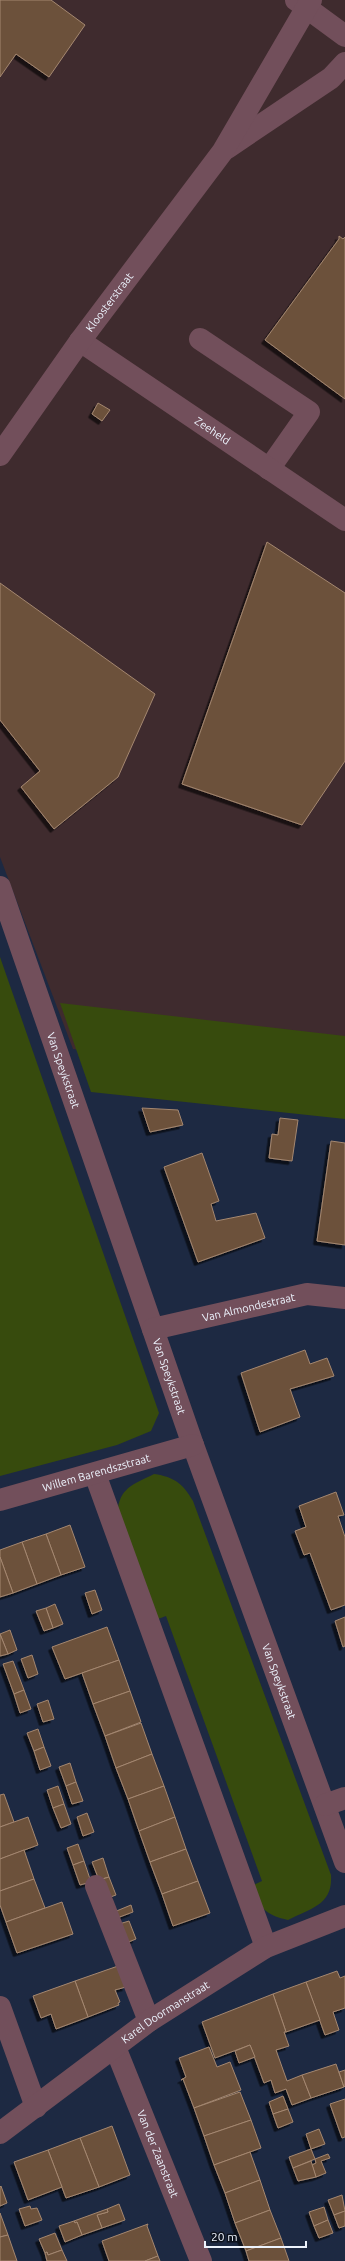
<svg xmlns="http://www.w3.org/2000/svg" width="345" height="2261" viewBox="0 0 345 2261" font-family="Ubuntu,sans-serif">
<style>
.industrial{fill:#3f2b2e}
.green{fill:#374b0d}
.building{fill:#6c513b;stroke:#a48770;filter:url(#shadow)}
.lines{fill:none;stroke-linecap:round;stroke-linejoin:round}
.minor{stroke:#724f5b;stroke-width:22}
.labels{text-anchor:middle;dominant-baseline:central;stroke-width:3;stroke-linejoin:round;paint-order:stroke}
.street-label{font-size:11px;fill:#edf3fd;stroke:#0d121d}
</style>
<defs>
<filter id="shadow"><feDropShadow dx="-3.5" dy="3.5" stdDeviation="0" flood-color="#0009"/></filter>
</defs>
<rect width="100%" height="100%" fill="#1d2942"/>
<path class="industrial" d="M0,0H345V1085L73,1049L0,857Z"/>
<g class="green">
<path d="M0,957L159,1413L151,1431L117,1445L0,1476Z"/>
<path d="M60,1003L345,1036V1119L91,1092Z"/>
<path d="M154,1474C175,1477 183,1484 193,1501L331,1875C333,1905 311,1908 288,1920C265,1915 260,1908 251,1886L262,1881L166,1616L158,1619L118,1508C121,1487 136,1483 154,1474Z"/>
</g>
<g class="building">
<path d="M0,0H51L85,25L49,77L16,54L0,77Z"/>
<path d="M339,236L343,239L345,237V399L265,340L339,239Z"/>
<path d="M98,403L110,410L102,421L92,414Z"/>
<path d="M267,542L345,593V761L302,825L182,784Z"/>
<path d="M0,583L155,694L118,777L54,829L21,787L40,771L0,720Z"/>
<path d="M142,1108L178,1110L183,1125L150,1132Z"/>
<path d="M280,1118L298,1120L292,1161L269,1158L272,1134L278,1135Z"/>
<path d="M331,1141L345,1143V1245L317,1241Z"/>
<path d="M202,1153L219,1201L211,1204L216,1221L256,1213L265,1238L198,1262L164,1167Z"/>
<path d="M305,1350L310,1364L327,1358L334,1376L290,1389L300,1417L260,1432L241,1373Z"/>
<path d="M336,1492L344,1515L338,1516L345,1537V1605L331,1610L310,1553L304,1555L295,1531L306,1527L299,1506Z"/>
<path d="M70,1525L85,1567L61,1575L46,1534Z"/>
<path d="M46,1534L61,1575L37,1584L22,1542Z"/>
<path d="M22,1542L37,1584L13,1593L0,1557V1550Z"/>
<path d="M0,1557L13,1593L0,1597Z"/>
<path d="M95,1590L102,1610L92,1614L85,1593Z"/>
<path d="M55,1604L63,1624L53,1628L46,1608Z"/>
<path d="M46,1608L53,1628L44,1631L36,1611Z"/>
<path d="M345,1617V1646L343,1647L335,1621Z"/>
<path d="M107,1627L119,1660L65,1679L52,1647Z"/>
<path d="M10,1630L17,1650L8,1654L0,1634Z"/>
<path d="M0,1634L8,1654L0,1656Z"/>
<path d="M32,1655L38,1674L28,1678L21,1659Z"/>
<path d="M119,1660L130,1691L93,1704L82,1673Z"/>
<path d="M13,1661L24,1690L14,1694L3,1664Z"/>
<path d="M24,1690L31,1709L20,1713L14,1694Z"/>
<path d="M130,1691L141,1722L105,1736L93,1704Z"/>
<path d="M48,1700L54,1719L43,1722L37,1704Z"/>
<path d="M141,1723L152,1754L116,1768L105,1736Z"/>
<path d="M38,1729L44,1747L34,1751L27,1733Z"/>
<path d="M44,1747L51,1766L40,1770L34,1751Z"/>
<path d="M152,1754L164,1786L128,1799L116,1768Z"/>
<path d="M70,1763L76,1782L66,1786L59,1767Z"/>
<path d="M76,1782L83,1801L72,1804L66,1786Z"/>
<path d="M58,1786L64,1804L53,1808L47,1790Z"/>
<path d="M164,1786L175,1817L139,1831L128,1799Z"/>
<path d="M4,1794L14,1822L0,1827V1795Z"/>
<path d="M64,1804L71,1824L61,1828L53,1808Z"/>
<path d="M87,1813L94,1832L83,1836L77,1817Z"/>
<path d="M28,1817L38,1845L0,1859V1827Z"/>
<path d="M175,1817L186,1849L150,1862L139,1831Z"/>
<path d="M78,1844L84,1861L73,1865L67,1848Z"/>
<path d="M186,1849L198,1881L162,1894L150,1862Z"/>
<path d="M24,1850L34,1879L0,1891V1859Z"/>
<path d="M103,1858L109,1877L99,1880L92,1862Z"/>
<path d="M84,1861L91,1882L80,1885L73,1865Z"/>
<path d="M109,1877L116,1895L105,1899L99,1880Z"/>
<path d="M34,1879L45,1908L6,1922L0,1905V1891Z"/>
<path d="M198,1881L210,1913L173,1926L162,1894Z"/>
<path d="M62,1902L73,1934L17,1953L6,1922Z"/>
<path d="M131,1905L133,1912L117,1918L114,1912Z"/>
<path d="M129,1921L136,1939L126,1943L119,1924Z"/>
<path d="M118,1966L126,1987L115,1990L120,2002L118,2003L119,2005L88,2017L75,1981Z"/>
<path d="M337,1971L340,1978L345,1976V2008L333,2012L339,2030L325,2035L306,1982Z"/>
<path d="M75,1981L88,2017L56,2029L51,2014L41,2018L33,1996Z"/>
<path d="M306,1982L320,2020L286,2032L273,1994Z"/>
<path d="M273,1994L286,2032H284L289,2046L276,2050L287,2081L302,2075L311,2098L292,2105L286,2089L275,2093L271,2080L264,2083L250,2045L215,2058L202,2022Z"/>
<path d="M250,2045L255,2057L239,2063L235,2051Z"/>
<path d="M209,2047L217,2067L230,2062L241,2090L194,2108L183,2079L181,2080L186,2077L179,2058Z"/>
<path d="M336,2064L344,2087L311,2098L302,2075Z"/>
<path d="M345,2070V2086L344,2087L339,2072Z"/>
<path d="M240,2092L251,2120L204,2136L194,2108Z"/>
<path d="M283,2096L288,2109L273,2114L269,2102Z"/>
<path d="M345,2099V2137L342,2138L330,2104Z"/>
<path d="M288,2109L293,2122L278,2128L273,2114Z"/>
<path d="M251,2120L261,2148L214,2165L204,2136Z"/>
<path d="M112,2126L130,2175L99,2187L80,2138Z"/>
<path d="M319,2129L325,2144L311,2149L306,2134Z"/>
<path d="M80,2138L99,2187L66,2198L48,2150Z"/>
<path d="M311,2149L315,2159L293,2168L289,2157Z"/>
<path d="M48,2150L62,2187L28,2200L14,2162Z"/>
<path d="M250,2152L260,2180L225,2193L214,2165Z"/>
<path d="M328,2154L330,2158L321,2161L326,2173L316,2177L312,2165L316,2163L315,2159Z"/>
<path d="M311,2161L316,2177L298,2181L293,2168Z"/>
<path d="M260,2180L270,2210L235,2223L225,2193Z"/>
<path d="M1,2186L7,2203L0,2206V2187Z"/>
<path d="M342,2195L345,2211L334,2215L328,2200Z"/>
<path d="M119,2204L125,2220L102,2228L97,2215L108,2212L107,2209Z"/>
<path d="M30,2206L31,2209L37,2208L42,2220L25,2226L19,2209Z"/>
<path d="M324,2207L328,2220L314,2226L309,2212Z"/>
<path d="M107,2209L108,2212L97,2215L102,2228L82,2235L77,2222L75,2223L74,2221Z"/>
<path d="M270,2210L281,2238L246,2251L235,2223Z"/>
<path d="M345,2211V2226L339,2228L334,2215Z"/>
<path d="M0,2213L8,2235L0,2237Z"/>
<path d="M328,2220L333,2233L319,2238L314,2226Z"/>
<path d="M74,2221L75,2223L77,2222L82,2235L65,2242L59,2226Z"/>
<path d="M148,2224L147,2226L158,2256L145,2261H109L102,2241Z"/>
<path d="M55,2233L62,2250L48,2255L47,2252L45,2253L39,2239Z"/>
<path d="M8,2235L17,2261H0V2237Z"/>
<path d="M281,2238L289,2261H249L246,2251Z"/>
<path d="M62,2250L67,2261H47L45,2253L47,2252L48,2255Z"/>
<path d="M158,2256L160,2261H145Z"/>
</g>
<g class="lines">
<g class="minor">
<path d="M296,0L345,36"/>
<path d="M227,148L331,78L345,63"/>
<path d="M200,339L309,412L269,469"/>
<path id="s1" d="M80,341L345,520"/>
<path id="s2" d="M0,455L80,341L223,151L311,0"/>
<path id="s3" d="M0,887L193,1445L345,1862"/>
<path id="s4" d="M153,1329L307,1294L345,1298"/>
<path d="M95,1474L266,1947"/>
<path id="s5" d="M0,1500L193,1445"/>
<path d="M325,1805L345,1798"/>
<path d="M96,1886L149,2021"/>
<path d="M0,2007L36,2107"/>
<path id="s6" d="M115,2047L201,2261"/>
<path id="s7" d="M0,2133L149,2021L266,1947L345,1916"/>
</g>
</g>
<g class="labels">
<g class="street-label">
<text stroke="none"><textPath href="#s2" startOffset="188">Kloosterstraat</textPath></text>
<text stroke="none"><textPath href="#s1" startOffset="160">Zeeheld</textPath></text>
<text stroke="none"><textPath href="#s3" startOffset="194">Van Speykstraat</textPath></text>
<text stroke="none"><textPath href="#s4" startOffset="98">Van Almondestraat</textPath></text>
<text stroke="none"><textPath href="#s3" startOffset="518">Van Speykstraat</textPath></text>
<text stroke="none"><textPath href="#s5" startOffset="100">Willem Barendszstraat</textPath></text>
<text stroke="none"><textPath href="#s3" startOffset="842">Van Speykstraat</textPath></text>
<text stroke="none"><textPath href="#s7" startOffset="205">Karel Doormanstraat</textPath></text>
<text stroke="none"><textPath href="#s6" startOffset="115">Van der Zaanstraat</textPath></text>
</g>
</g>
<path d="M205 2241v6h101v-6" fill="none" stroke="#edf3fd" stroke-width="2"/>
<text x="211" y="2241" font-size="12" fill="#edf3fd" stroke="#0d121d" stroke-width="3" paint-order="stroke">20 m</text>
</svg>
